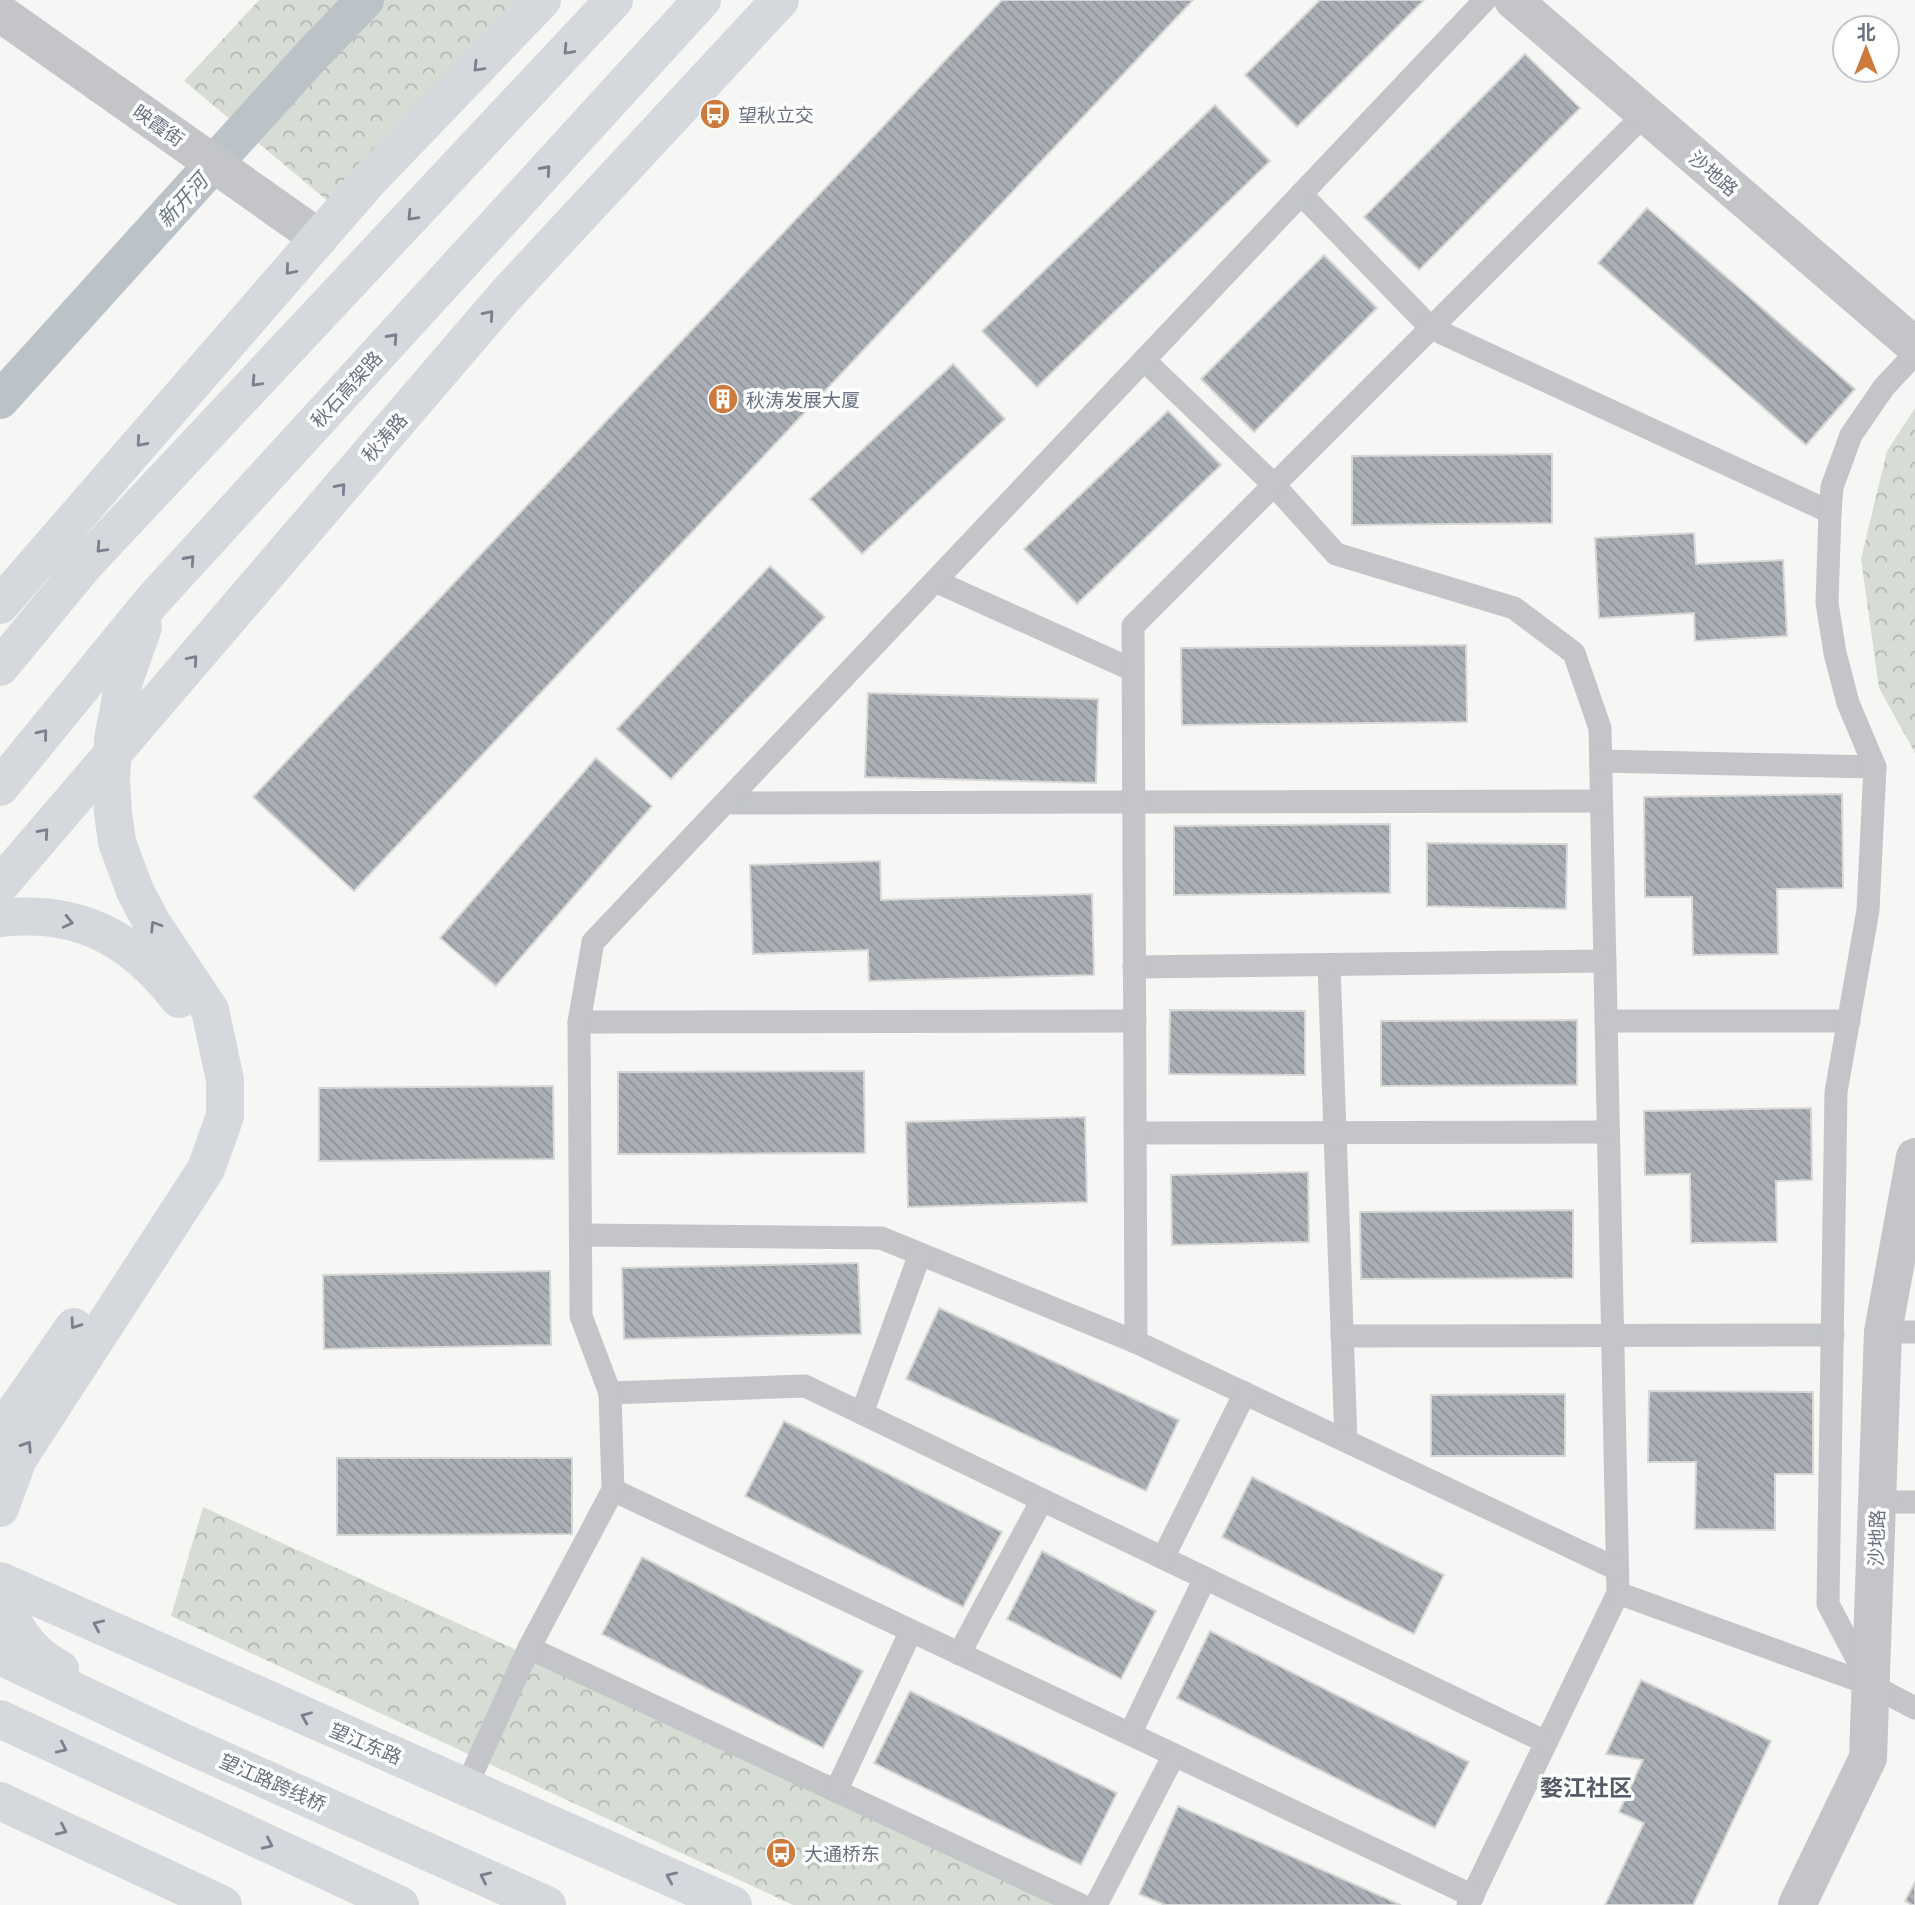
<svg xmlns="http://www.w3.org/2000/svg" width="1915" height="1905" viewBox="0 0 1915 1905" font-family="'Titillium Web','Noto Sans SC',sans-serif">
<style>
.park{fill:url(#park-crowns)}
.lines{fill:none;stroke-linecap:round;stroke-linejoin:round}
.canal{stroke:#bcc3c8;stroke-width:38}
.building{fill:url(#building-back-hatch);stroke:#d7d8d6;stroke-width:2}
.service{stroke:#c3c5c8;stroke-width:23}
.minor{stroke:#c3c5c8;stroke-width:38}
.primary{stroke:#d5d8dc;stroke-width:38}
.trunk{stroke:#d5d8dc;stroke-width:38}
.oneway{stroke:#79808f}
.labels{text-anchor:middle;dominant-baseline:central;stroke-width:7;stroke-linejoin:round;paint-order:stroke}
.poi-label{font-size:19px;fill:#697181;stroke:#fff;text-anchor:start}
.street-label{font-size:19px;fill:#697181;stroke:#fff}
.water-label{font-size:21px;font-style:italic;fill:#6a7884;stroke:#fff}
.quarter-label{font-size:23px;font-weight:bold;fill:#565c67;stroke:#fff}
</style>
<defs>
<pattern id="park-crowns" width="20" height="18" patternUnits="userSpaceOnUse" patternTransform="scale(1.75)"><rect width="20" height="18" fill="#d7ddd5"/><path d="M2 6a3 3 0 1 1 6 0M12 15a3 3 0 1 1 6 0" fill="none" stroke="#b2b8b2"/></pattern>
<pattern id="building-back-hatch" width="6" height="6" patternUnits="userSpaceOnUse" patternTransform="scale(1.75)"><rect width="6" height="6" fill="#aaaeb5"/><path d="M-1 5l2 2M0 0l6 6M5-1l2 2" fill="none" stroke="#8e9299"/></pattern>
</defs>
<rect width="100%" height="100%" fill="#f6f6f4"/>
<g class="park">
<path d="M259,0H538L341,212L184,81Z"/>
<path d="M1915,408V753L1879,688L1861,559L1887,451Z"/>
<path d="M203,1507L1075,1905H793L171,1616Z"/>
</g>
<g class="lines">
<path class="canal" d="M0,400L312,55L365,0"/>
</g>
<g class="building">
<path d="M1002,0H1193L354,891L253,797Z"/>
<path d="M1320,0H1424L1297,127L1245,75Z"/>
<path d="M1525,54L1580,108L1419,270L1364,217Z"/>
<path d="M1215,105L1270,161L1037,387L982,331Z"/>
<path d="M1647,208L1855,389L1806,445L1598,263Z"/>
<path d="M1324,255L1377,308L1254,432L1201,379Z"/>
<path d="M953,364L1005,419L862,554L810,499Z"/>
<path d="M1168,411L1221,465L1077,604L1024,549Z"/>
<path d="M1552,454V523L1352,525V456Z"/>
<path d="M1694,533L1696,564L1783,560L1787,636L1695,641L1694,613L1599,618L1595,538Z"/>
<path d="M770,566L825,617L671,779L617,729Z"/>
<path d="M1466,645L1467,722L1182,725L1181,648Z"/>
<path d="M868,693L1098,699L1096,783L865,777Z"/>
<path d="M596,758L652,806L496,986L440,938Z"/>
<path d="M1842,794L1843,888L1777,889L1778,954L1693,955L1692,897H1645L1644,797Z"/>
<path d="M1390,824V893L1174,895V826Z"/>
<path d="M1427,843L1567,844L1566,909L1427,906Z"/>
<path d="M880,861L881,900L1092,894L1094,975L869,981L868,950L753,954L750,865Z"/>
<path d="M1170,1010L1305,1011V1075L1169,1074Z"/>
<path d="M1577,1020V1085L1381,1086V1021Z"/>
<path d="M864,1071L865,1153L618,1154V1072Z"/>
<path d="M553,1086L554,1159L319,1161V1088Z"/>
<path d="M1811,1108L1812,1180L1776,1181L1777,1242L1691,1243L1690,1174L1645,1175L1644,1111Z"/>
<path d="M1085,1117L1087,1202L908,1207L906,1122Z"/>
<path d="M1308,1172L1309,1242L1172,1245L1171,1175Z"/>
<path d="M1573,1210V1278L1361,1279L1360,1212Z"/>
<path d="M858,1263L861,1334L624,1339L622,1268Z"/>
<path d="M550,1271L551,1345L324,1349L323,1275Z"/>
<path d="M939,1308L1179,1420L1146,1491L906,1379Z"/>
<path d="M1649,1391L1813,1392V1474H1775V1530L1695,1529L1696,1462H1648Z"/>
<path d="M1565,1394V1456H1431V1395Z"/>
<path d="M784,1421L1002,1532L963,1607L745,1496Z"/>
<path d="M337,1458H572V1534L337,1535Z"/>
<path d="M1252,1477L1444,1575L1414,1634L1222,1537Z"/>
<path d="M1042,1551L1156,1611L1121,1679L1007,1619Z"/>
<path d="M642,1557L863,1671L823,1748L602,1634Z"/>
<path d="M1210,1631L1469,1762L1435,1828L1177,1698Z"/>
<path d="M1641,1680L1771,1741L1693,1905H1605L1644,1823L1619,1812L1643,1760L1606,1754Z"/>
<path d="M910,1691L1117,1793L1081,1865L874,1763Z"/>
<path d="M1178,1806L1401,1905H1165L1139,1894Z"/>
<path d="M1915,1882V1905H1912L1905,1901Z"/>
</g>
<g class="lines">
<g class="service">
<path d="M1301,194L1431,328L1830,512"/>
<path d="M1144,360L1274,485L1336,554L1514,608L1574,653L1600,728L1618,1593L1468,1905"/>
<path d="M935,581L1133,670"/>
<path d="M1601,761L1875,767"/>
<path d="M725,803L1601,801"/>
<path d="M1329,965L1346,1441"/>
<path d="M1134,967L1605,961"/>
<path d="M1606,1021H1849"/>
<path d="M579,1022L1135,1021"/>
<path d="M1136,1133L1608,1132"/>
<path d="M581,1235L881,1238L1136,1342L1617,1569"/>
<path d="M1883,1332H1915"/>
<path d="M1342,1336L1833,1335"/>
<path d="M1136,1342L1133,626L1645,114"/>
<path d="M610,1393L805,1386L1546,1742"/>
<path d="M862,1413L920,1254"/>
<path d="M613,1490L1473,1896"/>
<path d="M1877,1502H1915"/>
<path d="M1163,1558L1245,1393"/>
<path d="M1618,1593L1871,1685L1915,1708"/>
<path d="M529,1648L1081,1905"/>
<path d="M959,1654L1042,1500"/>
<path d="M1866,1676L1828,1604L1836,1092L1868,910L1875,767L1848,703L1835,653L1827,603L1830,512L1832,487L1851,435L1884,387L1915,354"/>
<path d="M1130,1734L1205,1578"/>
<path d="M466,1787L529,1648L613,1490L610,1393L581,1316L579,1022L593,942L1485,0"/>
<path d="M836,1791L911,1631"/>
<path d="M1096,1905L1174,1755"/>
</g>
<g class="minor">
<path d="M1513,0L1915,346"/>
<path d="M0,13L319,238"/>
<path d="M1797,1905L1868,1758L1883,1332L1915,1157"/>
</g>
<g class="primary">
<path d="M0,605L369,180L542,0"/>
<path d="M0,885L505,296L780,0"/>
<path d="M0,1581L733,1905"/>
<path d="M0,1801L223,1905"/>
</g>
<g class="trunk">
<path d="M0,667L86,563L614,0"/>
<path d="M0,787L153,600L702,0"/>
<path d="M0,918C79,909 132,938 179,999"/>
<path d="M0,1433L74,1327"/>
<path d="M0,1508L18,1459L206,1169L225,1116V1080L210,1010L152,923L135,891L117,842L113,813L111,780L113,740L124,681L143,627"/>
<path d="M0,1591C13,1626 26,1652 60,1669"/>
<path d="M0,1656L182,1742L547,1905"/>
<path d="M0,1719L400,1905"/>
</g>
</g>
<defs><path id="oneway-chevron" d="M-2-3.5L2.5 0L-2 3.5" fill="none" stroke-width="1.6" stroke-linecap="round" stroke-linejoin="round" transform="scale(1.75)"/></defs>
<g class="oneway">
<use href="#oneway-chevron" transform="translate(568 50) rotate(133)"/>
<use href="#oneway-chevron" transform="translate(478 67) rotate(134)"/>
<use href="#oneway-chevron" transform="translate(546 170) rotate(-48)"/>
<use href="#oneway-chevron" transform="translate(412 216) rotate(133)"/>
<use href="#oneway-chevron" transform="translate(290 270) rotate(131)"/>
<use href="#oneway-chevron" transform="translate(489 315) rotate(-49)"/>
<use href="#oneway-chevron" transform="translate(393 338) rotate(-48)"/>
<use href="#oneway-chevron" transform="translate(256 382) rotate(133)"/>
<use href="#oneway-chevron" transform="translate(141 442) rotate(131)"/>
<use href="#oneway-chevron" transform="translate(341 488) rotate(-49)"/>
<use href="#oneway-chevron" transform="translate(101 548) rotate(133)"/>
<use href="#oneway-chevron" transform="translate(190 560) rotate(-48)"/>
<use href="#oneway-chevron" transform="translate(193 660) rotate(-49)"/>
<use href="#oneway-chevron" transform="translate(43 734) rotate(-51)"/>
<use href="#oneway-chevron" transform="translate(44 833) rotate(-49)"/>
<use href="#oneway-chevron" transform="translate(68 922) rotate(13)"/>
<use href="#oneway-chevron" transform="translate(155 926) rotate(-122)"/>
<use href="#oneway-chevron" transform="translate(75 1324) rotate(125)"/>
<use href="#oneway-chevron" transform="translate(27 1446) rotate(-57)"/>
<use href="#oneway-chevron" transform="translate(98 1625) rotate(-156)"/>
<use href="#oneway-chevron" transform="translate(306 1717) rotate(-157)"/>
<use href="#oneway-chevron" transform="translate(62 1748) rotate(25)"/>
<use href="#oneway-chevron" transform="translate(62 1830) rotate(25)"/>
<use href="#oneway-chevron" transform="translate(268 1844) rotate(25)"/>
<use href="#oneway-chevron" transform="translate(485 1877) rotate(-155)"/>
<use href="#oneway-chevron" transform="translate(671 1877) rotate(-156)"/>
</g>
<defs>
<g id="bus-disc" transform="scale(1.575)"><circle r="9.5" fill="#cd7b3d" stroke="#fff"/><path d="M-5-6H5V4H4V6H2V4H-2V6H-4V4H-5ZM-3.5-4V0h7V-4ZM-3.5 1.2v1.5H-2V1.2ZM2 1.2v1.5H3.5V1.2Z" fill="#fff"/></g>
<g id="building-disc" transform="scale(1.575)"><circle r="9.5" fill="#cd7b3d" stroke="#fff"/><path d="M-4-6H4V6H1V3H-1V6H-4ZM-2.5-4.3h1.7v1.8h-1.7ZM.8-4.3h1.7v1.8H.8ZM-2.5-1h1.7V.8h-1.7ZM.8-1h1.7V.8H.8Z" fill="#fff"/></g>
</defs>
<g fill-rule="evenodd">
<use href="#bus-disc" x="715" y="114"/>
<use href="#building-disc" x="723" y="399"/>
<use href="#bus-disc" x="781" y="1853"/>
</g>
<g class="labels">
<g class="poi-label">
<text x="738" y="114">望秋立交</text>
<text x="746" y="399">秋涛发展大厦</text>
<text x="804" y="1853">大通桥东</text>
</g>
<g class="street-label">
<text transform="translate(159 125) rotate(35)">映霞街</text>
<text transform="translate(1714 173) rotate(41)">沙地路</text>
<text transform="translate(346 389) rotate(-48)">秋石高架路</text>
<text transform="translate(384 437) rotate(-49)">秋涛路</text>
<text transform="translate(1876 1538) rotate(-88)">沙地路</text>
<text transform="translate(366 1743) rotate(23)">望江东路</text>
<text transform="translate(273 1782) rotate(24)">望江路跨线桥</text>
</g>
<g class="water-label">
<text transform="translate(182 200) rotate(-48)">新开河</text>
</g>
<g class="quarter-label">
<text x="1586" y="1787">婺江社区</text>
</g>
</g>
<g transform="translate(1866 49)"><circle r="33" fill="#ffffff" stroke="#c3c6cd" stroke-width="2"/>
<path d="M0-5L12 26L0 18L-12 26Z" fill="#cd7b3d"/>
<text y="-10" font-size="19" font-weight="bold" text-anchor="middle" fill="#697181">北</text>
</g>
</svg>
